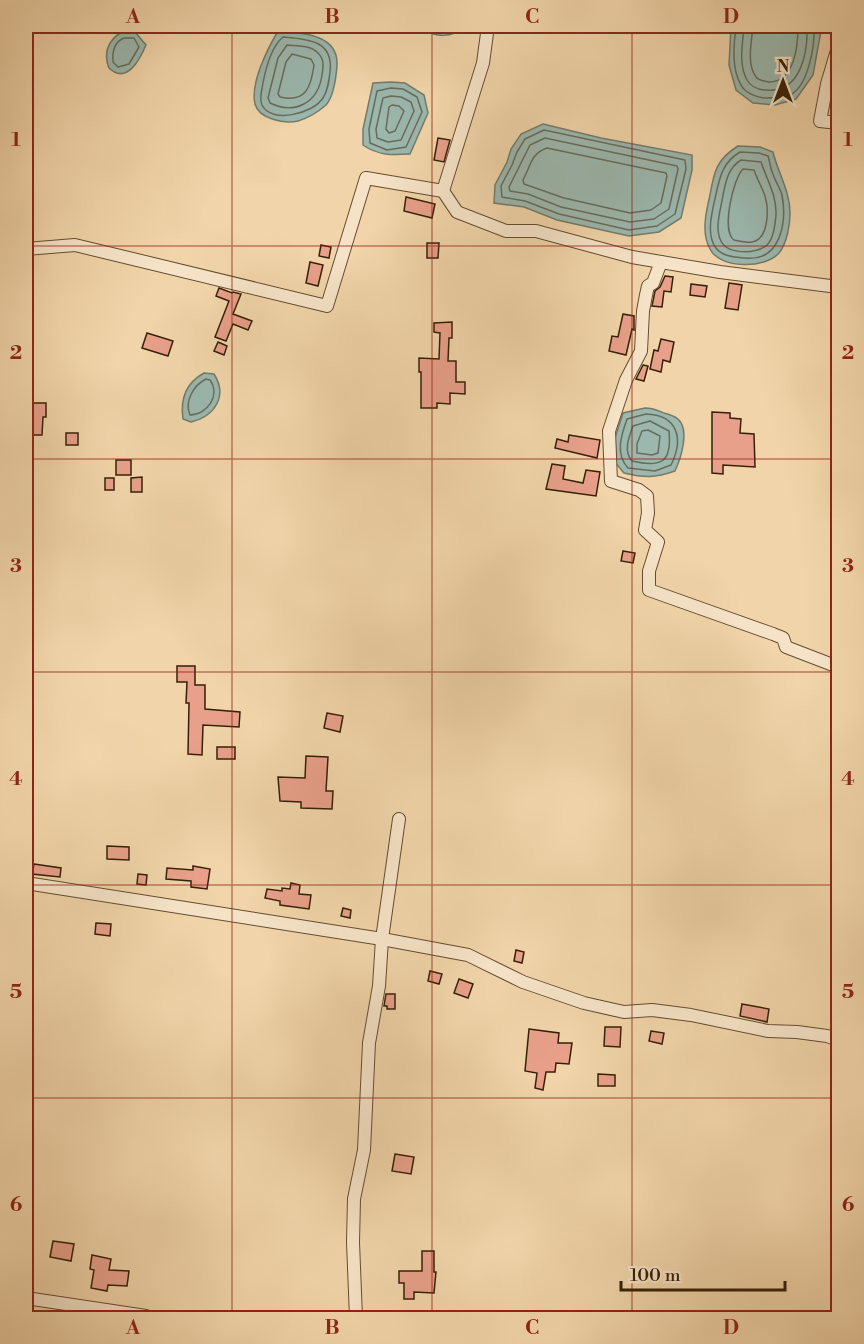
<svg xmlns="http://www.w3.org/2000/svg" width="864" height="1344" viewBox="0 0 864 1344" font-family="'Libre Bodoni',serif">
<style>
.water{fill:#9bb7ae;stroke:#737b6b;stroke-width:1.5}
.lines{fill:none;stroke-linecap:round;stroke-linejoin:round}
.shore{stroke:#686c5a;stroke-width:1.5}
.building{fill:#e8a08a;stroke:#362007;stroke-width:1.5}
.street-casing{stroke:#654d30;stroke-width:14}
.street{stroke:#f6e3c7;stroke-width:12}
.grid{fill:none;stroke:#8f2418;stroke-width:1.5;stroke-opacity:0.55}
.neatline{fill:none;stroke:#8f2418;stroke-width:2}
.grid-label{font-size:20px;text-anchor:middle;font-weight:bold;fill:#8f2418}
</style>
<rect width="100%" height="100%" fill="#f1d4a9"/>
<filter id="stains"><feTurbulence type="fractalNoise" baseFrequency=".00333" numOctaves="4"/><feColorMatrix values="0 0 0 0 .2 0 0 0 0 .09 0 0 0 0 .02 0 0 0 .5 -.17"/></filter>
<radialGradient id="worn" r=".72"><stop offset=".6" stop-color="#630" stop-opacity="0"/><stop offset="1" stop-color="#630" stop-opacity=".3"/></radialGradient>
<g class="water">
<path d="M423,26H463C454,38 432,39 423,26Z"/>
<path d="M731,26H820L821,31L813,75L796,99L775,105L753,103L736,90L729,65Z"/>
<path d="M278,31C302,33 339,34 337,66C336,78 334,96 326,105C318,112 308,118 298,121C284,124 259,119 255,104C250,83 268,48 278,31Z"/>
<path d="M122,32H135L146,45C140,59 127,85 109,68C103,53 108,40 122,32Z"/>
<path d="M391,82L405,83L424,95L428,113L410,154C392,155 379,156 363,145V129L373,83Z"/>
<path d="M543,124L601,138L692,155V170L681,218L659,232L629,236L557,220L524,207L494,203L495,185L507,162L511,149L521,134Z"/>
<path d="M738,146L760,147L773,152C778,173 790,191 790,213C790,225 787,243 779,253C765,269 720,269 710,249C701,233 706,212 710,195C714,171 717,159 738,146Z"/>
<path d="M204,373L214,374C228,396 215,416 191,422L183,419C180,399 186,383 204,373Z"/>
<path d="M645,408C653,408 657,410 664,413C668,414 674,416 678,419C690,430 681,458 675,471C655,478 645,478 624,473L614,461V441L623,413Z"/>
</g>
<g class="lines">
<g class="shore">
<path d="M736,26C734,44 731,68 741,85C745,93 756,97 764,98C773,98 784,98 792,94C809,83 815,44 814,26"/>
<path d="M744,26C743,43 738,64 747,80C751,87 759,90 767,90C801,93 808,52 807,26"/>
<path d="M753,26C752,40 746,64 756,77C759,81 764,81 769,82C795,82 798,45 798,26"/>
<path d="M283,37C307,39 334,40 330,72C329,81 328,90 323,98C313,114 271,124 262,105C259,99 262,89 263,83C266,67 271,47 283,37Z"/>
<path d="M124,38H134L139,47L129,64L118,67L113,62C112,51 114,42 124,38Z"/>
<path d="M287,45C297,46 311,45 318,53C325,60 323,67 322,75C318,103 295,115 270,103L268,98L278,58Z"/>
<path d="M292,54L311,59L314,65C311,87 306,103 280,97L278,94L286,62Z"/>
<path d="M391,88L403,89L417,97L422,112L406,147L387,150L370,143L369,129L377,91Z"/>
<path d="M391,96L401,97L411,102L414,111L401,140L388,142L377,138L376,129L383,98Z"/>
<path d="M392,105L399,106L404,111L395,131L389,133L386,129L389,107Z"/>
<path d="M544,130L685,160L686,169L675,214L657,226L629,230L559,214L525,201L502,197L501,186L512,165L517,152L525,139Z"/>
<path d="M545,138L677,166L678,169L669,209L654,219L630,222L561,207L528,194L510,191L509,187L530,145Z"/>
<path d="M547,148L666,173L667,176L661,203L651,210L630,213L564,198L524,184L523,180C531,166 530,154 547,148Z"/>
<path d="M740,152L759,153L768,156C770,162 770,168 773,174C775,181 780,188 782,195C787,222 781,262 745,258C735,257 723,257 716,248C705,234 713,209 716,194C720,176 723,162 740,152Z"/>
<path d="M741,160L761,162C767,180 777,196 776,215C775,224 774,238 767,245C756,254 728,255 721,241C714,228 721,209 723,195C726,181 728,168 741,160Z"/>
<path d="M743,169L754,170C757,179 762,187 765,196C769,209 769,239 752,242C747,243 739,241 734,240C721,231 733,179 743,169Z"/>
<path d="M206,379L210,380C221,395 207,415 190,415C184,401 194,385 206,379Z"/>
<path d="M646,414C678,415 684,439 671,465L655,471L628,468C615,454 621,436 627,419Z"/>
<path d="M650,421L669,431C672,462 662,468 632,461C623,451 629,437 633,426Z"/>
<path d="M642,431L648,430L660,436L658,453L652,455L637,453V444Z"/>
</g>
</g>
<g class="building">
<path d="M438,138L450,140L444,162L434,160Z"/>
<path d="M406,197L435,204L432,218L404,211Z"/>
<path d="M427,243H439L438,258H427Z"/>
<path d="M321,245L331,247L329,258L319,256Z"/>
<path d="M310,262L323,265L318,286L306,283Z"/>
<path d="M665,276L673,277L671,292L664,291L662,307L652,306L655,291L660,287Z"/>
<path d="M729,283L742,285L738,310L725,308Z"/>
<path d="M691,284L707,286L705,297L690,295Z"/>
<path d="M219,288L232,293L233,292L241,294L233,314L252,321L248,330L233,324L226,341L215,337L229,301L216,296Z"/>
<path d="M623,314L634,316V330L632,329L626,355L609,351L612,336L618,337Z"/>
<path d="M452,322V338H449L448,361H456V382H465V394L450,393V404L437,403V408H421V372H419V358L439,359L440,333L434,332V323Z"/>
<path d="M147,333L173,341L168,356L142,348Z"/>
<path d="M661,339L674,342L670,362L663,360L661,372L650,369L654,350L658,351Z"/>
<path d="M218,342L227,346L224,355L214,351Z"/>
<path d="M643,365L648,366L644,381L636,379Z"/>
<path d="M30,403H46V417H43L42,435H31Z"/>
<path d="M712,412L730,413V418L741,419L740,433L754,434L755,467L723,465V474L712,473Z"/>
<rect x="66" y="433" width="12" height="12"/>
<path d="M569,435L600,440L597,458L555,448L557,439L568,442Z"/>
<rect x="116" y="460" width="15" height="15"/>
<path d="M552,464L565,466L563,479L583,483L586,470L600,472L596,496L546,489Z"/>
<path d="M142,477V492H131V478Z"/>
<rect x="105" y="478" width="9" height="12"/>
<path d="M623,551L635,553L633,563L621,561Z"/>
<path d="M177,666H195V685H205V709L240,712L239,727L203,725L202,755L188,754L189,703H186L187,682H177Z"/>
<path d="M327,713L343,716L340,732L324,728Z"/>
<rect x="217" y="747" width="18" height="12"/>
<path d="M306,756L328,757L326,791H333L332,809L301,808V802L280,801L278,777L305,778Z"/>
<path d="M107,846L129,847V860L107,859Z"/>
<path d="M34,864L61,868L60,877L32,874Z"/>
<path d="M193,866L210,869L207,889L191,887V881L166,879L167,868L193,870Z"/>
<path d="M138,874L147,875L146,885L137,884Z"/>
<path d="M291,883L300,885L299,894L311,895L309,909L280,905V901L265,898L267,889L282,891V888L290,889Z"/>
<path d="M343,908L351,910L350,918L341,916Z"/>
<path d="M96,923L111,924L110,936L95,934Z"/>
<path d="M516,950L524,952L522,963L514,961Z"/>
<path d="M430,971L442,974L439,984L428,981Z"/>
<path d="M459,979L473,984L468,998L454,993Z"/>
<path d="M386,994H395V1009H387V1006H384Z"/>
<path d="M742,1004L769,1009L767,1022L740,1016Z"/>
<path d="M605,1027H621L620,1047L604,1046Z"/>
<path d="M529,1029L559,1033L558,1043H572L569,1064L556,1063L555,1072H546L543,1090L535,1088L537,1073L525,1071Z"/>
<path d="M651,1031L664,1033L662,1044L649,1041Z"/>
<path d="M598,1074L615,1075V1086H598Z"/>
<path d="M395,1154L414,1157L411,1174L392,1171Z"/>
<path d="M53,1241L74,1244L71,1261L50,1257Z"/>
<path d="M422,1251H434V1272H436L434,1293L414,1292V1299H404V1283H399V1271H422Z"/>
<path d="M92,1255L111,1259L109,1270L129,1271L127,1286L108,1285L107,1291L91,1288L94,1270L90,1269Z"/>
</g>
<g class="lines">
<g class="street-casing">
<g id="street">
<path d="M838,47L827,84L820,121L838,123"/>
<path d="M443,191L457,212L506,231H536L632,257L720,272L838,287"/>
<path d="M26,249L75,245L327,306L366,178L443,191L483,63L488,26"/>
<path d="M661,262L653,283L648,286L646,295L643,311L641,351L626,380L609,431L611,481L639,490L647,496L648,513L645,530L658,542L649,571V590L773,634L783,638L786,647L838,667"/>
<path d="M26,883L382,939L399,819"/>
<path d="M26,1298L146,1316L151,1318"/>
<path d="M356,1318L353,1242L354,1199L364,1150L369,1043L379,986L382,939L468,955L523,982L584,1003L624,1012L652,1010L691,1015L768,1031L797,1032L827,1036L838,1040"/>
</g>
</g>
<use href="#street" class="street"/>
</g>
<path class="grid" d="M232,26V1318M432,26V1318M632,26V1318M26,246H838M26,459H838M26,672H838M26,885H838M26,1098H838"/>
<rect width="864" height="1344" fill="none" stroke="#f1d4a9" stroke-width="66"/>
<g transform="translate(783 81)" stroke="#f6e3c7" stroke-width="4.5" paint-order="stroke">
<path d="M0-4.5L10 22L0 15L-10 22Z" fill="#362007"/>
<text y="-9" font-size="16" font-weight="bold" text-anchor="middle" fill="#362007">N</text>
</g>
<path d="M621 1281v9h164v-9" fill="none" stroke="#362007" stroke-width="3"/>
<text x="630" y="1281" font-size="18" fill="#362007" stroke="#f6e3c7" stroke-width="4.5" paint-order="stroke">100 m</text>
<rect x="33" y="33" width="798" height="1278" class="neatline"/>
<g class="grid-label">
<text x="133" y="23">A</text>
<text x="332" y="23">B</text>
<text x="532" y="23">C</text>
<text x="731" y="23">D</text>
<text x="16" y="146">1</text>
<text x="848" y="146">1</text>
<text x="16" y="359">2</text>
<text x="848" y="359">2</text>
<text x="16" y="572">3</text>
<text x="848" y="572">3</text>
<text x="16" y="785">4</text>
<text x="848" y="785">4</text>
<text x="16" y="998">5</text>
<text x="848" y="998">5</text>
<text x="16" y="1211">6</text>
<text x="848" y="1211">6</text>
<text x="133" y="1334">A</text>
<text x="332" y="1334">B</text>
<text x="532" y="1334">C</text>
<text x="731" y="1334">D</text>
</g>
<rect width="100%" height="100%" filter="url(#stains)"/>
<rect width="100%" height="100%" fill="url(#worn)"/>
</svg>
